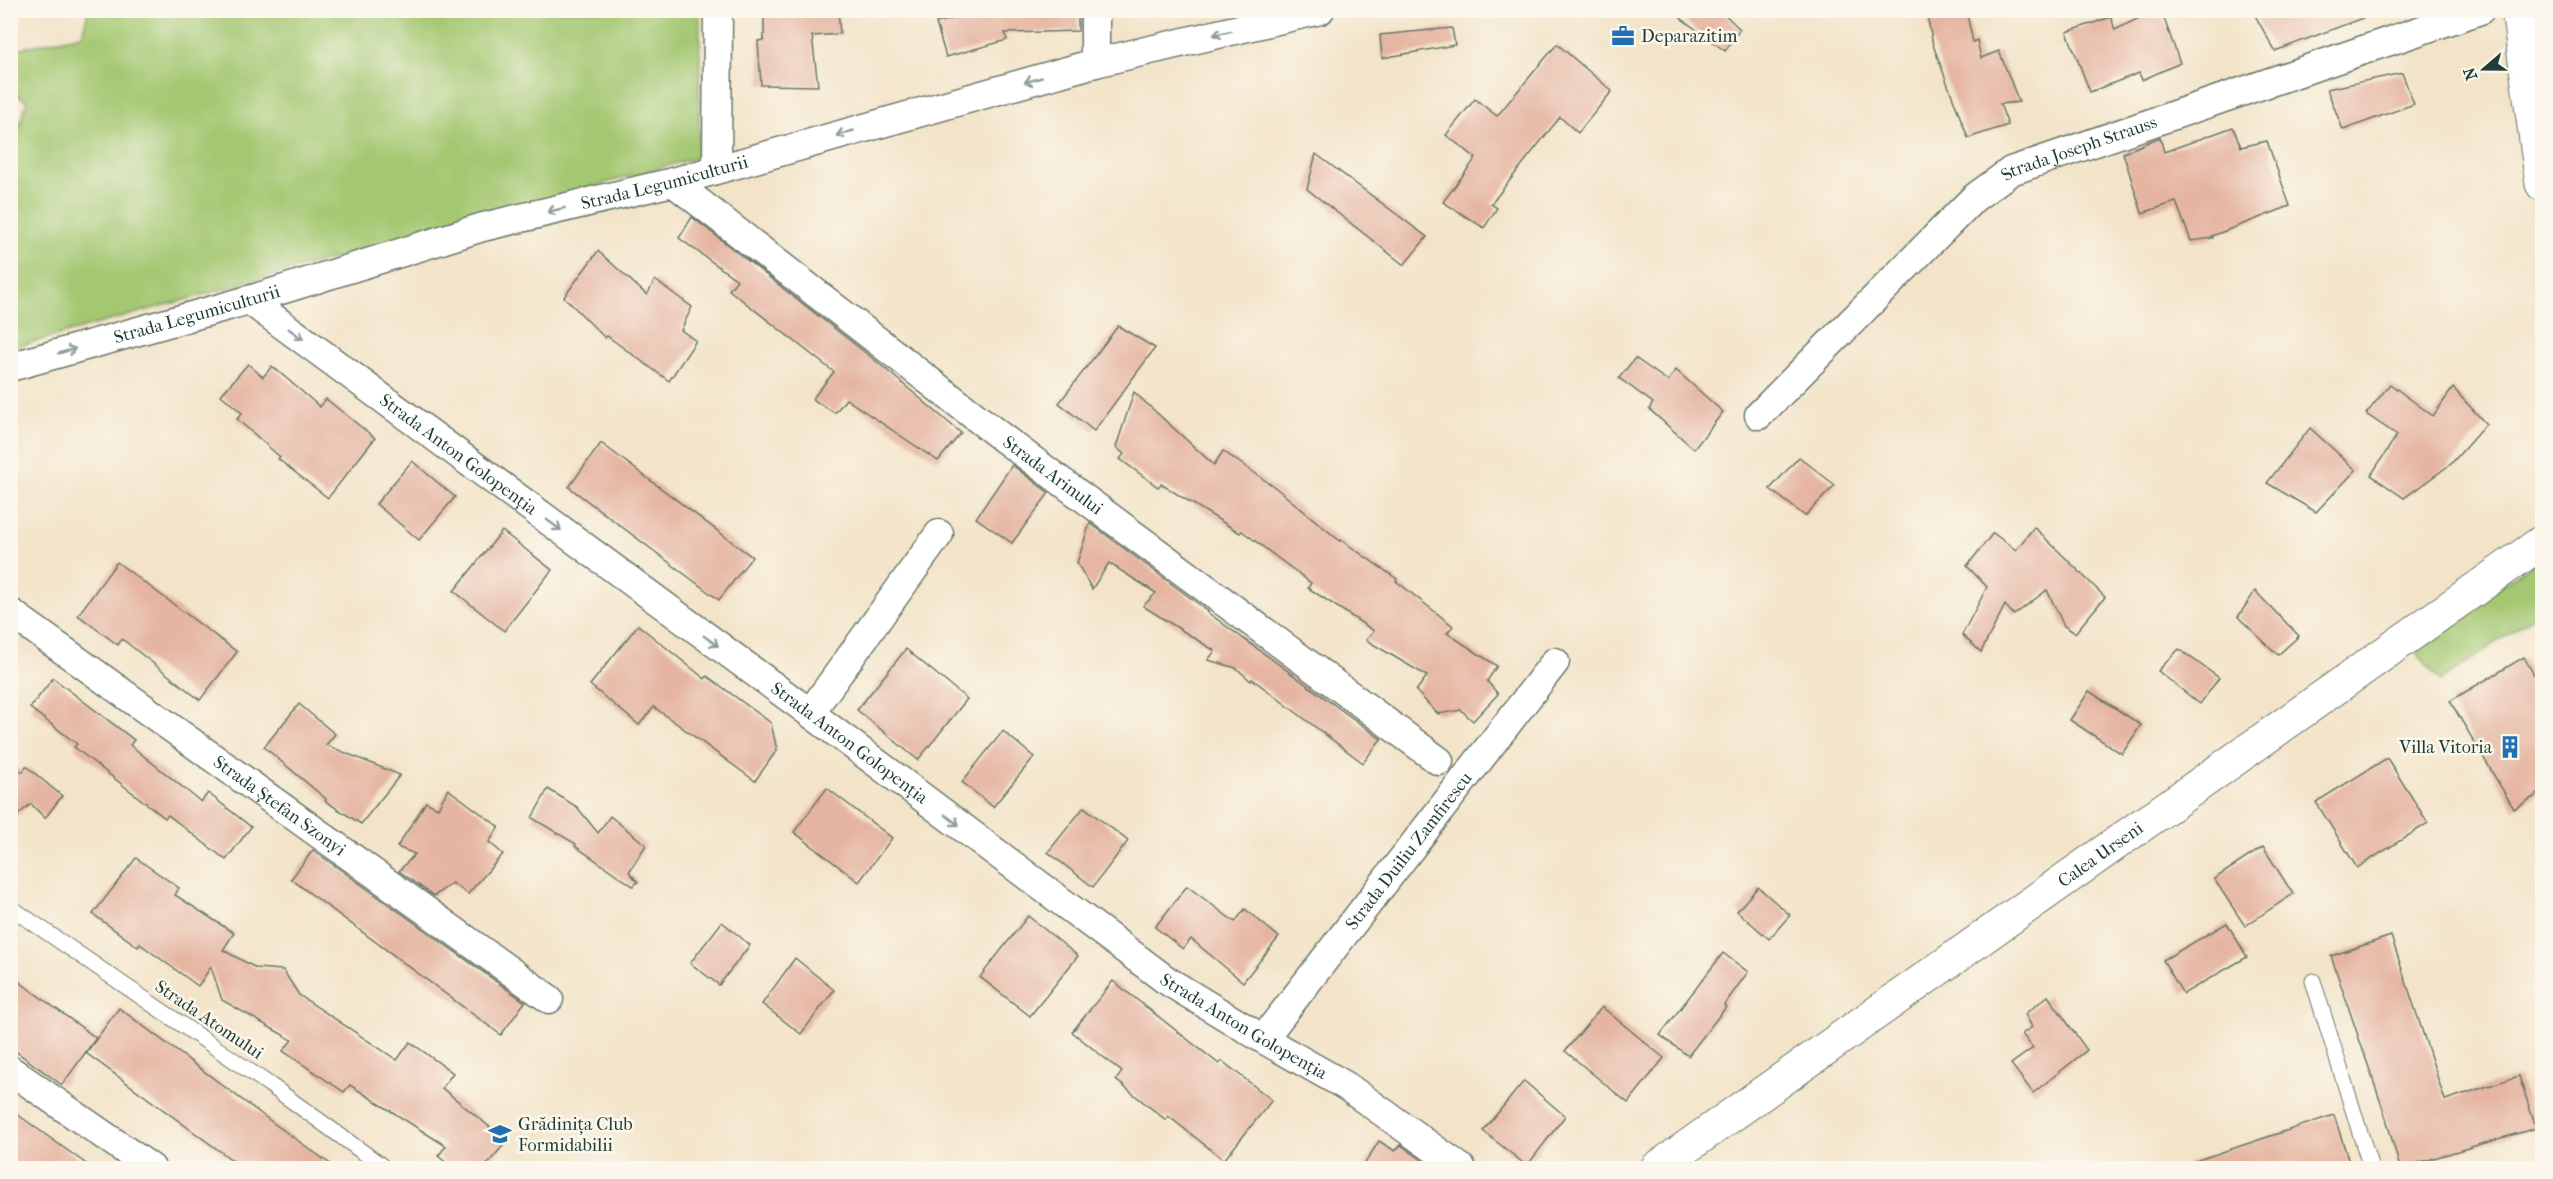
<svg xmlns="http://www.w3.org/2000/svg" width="2553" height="1179" viewBox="0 0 2553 1179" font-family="'IM FELL French Canon',serif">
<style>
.green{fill:#a4c872;stroke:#628253;stroke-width:1.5}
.building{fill:#e5b5a1}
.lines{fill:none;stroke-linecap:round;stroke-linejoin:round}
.lane-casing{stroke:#697768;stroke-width:17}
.street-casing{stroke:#697768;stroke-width:31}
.secondary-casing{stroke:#697768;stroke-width:35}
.lane{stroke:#fff;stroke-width:15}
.street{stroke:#fff;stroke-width:28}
.secondary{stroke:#fff;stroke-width:33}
.oneway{stroke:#8f9e9a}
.labels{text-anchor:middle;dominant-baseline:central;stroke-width:5;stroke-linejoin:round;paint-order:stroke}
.poi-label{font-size:18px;fill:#1f3d34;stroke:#fbf7ec;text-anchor:start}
.street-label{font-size:18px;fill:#1f3d34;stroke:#fbf7ec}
</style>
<rect width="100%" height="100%" fill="#fbf7ec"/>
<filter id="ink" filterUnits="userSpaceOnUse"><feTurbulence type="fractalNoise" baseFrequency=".0167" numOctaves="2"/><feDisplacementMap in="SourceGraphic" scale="12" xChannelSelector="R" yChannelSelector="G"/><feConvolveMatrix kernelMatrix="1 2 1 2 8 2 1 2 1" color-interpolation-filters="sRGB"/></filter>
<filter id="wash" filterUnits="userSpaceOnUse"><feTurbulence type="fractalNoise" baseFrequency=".008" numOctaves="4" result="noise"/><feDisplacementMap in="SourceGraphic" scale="24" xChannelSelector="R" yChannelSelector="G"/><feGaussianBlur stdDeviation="1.35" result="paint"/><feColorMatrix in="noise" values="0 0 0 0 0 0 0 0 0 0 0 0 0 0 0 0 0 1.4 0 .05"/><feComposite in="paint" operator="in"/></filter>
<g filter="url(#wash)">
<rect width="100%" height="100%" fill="#f3e4c9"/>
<g class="green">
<path d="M88,11H700L699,157L11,348V154L27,101L11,91V59L13,50L82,35Z"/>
<path d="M2542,557V611L2440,681L2413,648Z"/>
</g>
<g id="blocks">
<g class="building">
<path d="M764,10H838L840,34L812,36L818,86L761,85L758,41L764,40Z"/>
<path d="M988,10H1078V31L1005,33L1007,40L946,57L936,23Z"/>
<path d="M1670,10H1720L1740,29L1725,51Z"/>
<path d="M1926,10H1966L1973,42L1977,40L1981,58L1999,51L2019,102L2000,104L2008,125L1968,138L1933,45Z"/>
<path d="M2155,10H2161L2180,63L2142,80L2139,73L2090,92L2067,32L2111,17L2115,30Z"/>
<path d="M2252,10H2376V13L2275,51Z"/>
<path d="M1452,28L1455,45L1382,58L1380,35Z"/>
<path d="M1557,44L1612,91L1578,133L1560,117L1491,204L1497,208L1484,228L1443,202L1476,158L1446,135L1475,99L1497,116Z"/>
<path d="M2402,73L2414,104L2343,130L2327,89Z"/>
<path d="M2233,127L2241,147L2267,141L2290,206L2212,236L2213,238L2191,241L2176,202L2142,213L2123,153L2160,137L2164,152Z"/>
<path d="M1316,154L1427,237L1404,265L1307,189Z"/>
<path d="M692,217L876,361L961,433L938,461L846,399L835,413L812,399L834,372L729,290L737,280L679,238Z"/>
<path d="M598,251L647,295L655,280L692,307L681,330L696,341L669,381L607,336L605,338L564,297Z"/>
<path d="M1118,326L1155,348L1094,431L1059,403Z"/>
<path d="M1635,358L1668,381L1676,370L1723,412L1694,449L1649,409L1653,403L1619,378Z"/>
<path d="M248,364L263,377L272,366L320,407L326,399L375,438L328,498L278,459L280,457L237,419L242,413L221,395Z"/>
<path d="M2390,384L2433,416L2453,388L2486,424L2451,464L2404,498L2371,475L2397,435L2366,414Z"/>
<path d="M1134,392L1214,465L1223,451L1276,488L1340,541L1341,540L1397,579L1396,581L1453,626L1447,633L1497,666L1487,681L1498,694L1473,721L1461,710L1438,714L1416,691L1427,676L1366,640L1374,631L1308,588L1311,583L1242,531L1240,533L1161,484L1158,487L1120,459L1124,454L1116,447Z"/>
<path d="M2310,428L2356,470L2316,512L2267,483Z"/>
<path d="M601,443L752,557L719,600L569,487Z"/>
<path d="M1799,457L1835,485L1805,516L1770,489Z"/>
<path d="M412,461L455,497L419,540L376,504Z"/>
<path d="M1012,465L1049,493L1012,543L976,518Z"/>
<path d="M1090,523L1208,611L1207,612L1381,739L1363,763L1252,679L1251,681L1236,668L1208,660L1215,651L1143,606L1156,593L1109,563L1092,589L1077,563Z"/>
<path d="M2034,527L2105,597L2075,633L2064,626L2047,590L2014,615L2005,605L1981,652L1962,635L1987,587L1967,566L1993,533L2016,550Z"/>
<path d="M502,531L552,570L504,631L454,591Z"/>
<path d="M117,562L237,652L200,700L122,639L118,645L78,615Z"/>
<path d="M2255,591L2299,636L2278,655L2238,617Z"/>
<path d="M638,625L705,679L707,676L771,723L777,750L755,781L654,707L639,725L590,685Z"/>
<path d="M906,649L967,699L918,760L857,710Z"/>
<path d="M2179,649L2219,678L2200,704L2158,671Z"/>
<path d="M2524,657L2542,689V792L2514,809L2450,701Z"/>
<path d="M53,678L134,740L130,745L201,802L208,793L251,827L226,860L168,815L165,818L74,747L77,744L30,708Z"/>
<path d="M2089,691L2141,725L2122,754L2070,720Z"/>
<path d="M299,704L335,734L326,745L400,775L361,824L325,801L326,799L264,747Z"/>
<path d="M1003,731L1034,757L993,807L962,782Z"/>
<path d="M2387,758L2428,823L2357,868L2316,802Z"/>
<path d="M10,763L23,772L26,766L62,796L45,818L31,804L10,821Z"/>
<path d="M827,788L892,838L859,882L794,832Z"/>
<path d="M448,789L499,827L489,842L503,854L468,894L452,883L434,896L399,871L415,854L397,847L426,802L438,808Z"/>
<path d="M548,789L577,807L598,833L610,816L646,845L629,872L638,882L633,886L575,846L576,844L532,818Z"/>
<path d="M1084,807L1128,841L1093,887L1048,852Z"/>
<path d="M2263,847L2293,894L2245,926L2214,879Z"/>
<path d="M313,850L525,1002L501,1035L291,879Z"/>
<path d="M136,858L179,888L175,895L234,933L223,950L256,968L283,970L299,995L397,1060L410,1042L453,1073L442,1088L507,1141L484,1168H453L438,1156L446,1146L350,1085L344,1092L283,1051L292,1040L222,1000L211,967L198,986L140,944L138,947L93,914Z"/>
<path d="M1187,886L1235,922L1245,909L1279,937L1243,982L1191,939L1183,949L1155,927Z"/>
<path d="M1758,887L1790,915L1769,939L1737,911Z"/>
<path d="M1028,916L1078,956L1030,1016L980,977Z"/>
<path d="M722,922L750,945L719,985L690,963Z"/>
<path d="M2227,923L2247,957L2183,994L2163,960Z"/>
<path d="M2391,936L2445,1100L2519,1076L2536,1128L2400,1168L2386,1118L2331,956Z"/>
<path d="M1723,953L1748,972L1724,1005L1726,1007L1688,1056L1660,1035Z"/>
<path d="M795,958L834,990L801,1034L762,1004Z"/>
<path d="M10,975L96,1038L62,1085L10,1047Z"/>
<path d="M1113,981L1219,1064L1222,1061L1272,1100L1224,1160L1168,1116L1166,1120L1116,1080L1122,1072L1072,1032Z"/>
<path d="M2048,996L2087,1050L2033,1093L2011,1064L2033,1048L2022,1034L2032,1027L2025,1014Z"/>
<path d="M1602,1007L1664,1058L1628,1103L1565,1051Z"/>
<path d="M119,1008L276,1125L336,1168H243L86,1053Z"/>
<path d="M1524,1081L1565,1116L1527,1166L1483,1131Z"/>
<path d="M10,1109L46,1135L92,1168H10Z"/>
<path d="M2334,1115L2351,1168H2186V1164Z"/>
<path d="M1379,1141L1395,1151L1401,1145L1433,1168H1362Z"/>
</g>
</g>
</g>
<g filter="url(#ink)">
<use href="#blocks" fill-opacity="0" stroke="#697768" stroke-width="1.5"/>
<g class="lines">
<g class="lane-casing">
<g id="lane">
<path d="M10,907L270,1085L382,1166L380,1168"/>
<path d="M2313,981L2371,1168"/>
</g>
</g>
<g class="street-casing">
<g id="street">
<path d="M1095,10V63"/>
<path d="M717,169L718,10"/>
<path id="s1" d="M673,182L1004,439L1439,761"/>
<path id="s2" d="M249,300L810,713L1166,980L1263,1039L1346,1086L1461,1168"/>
<path id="s3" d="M10,367L249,300L483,227L673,182L1095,63L1320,10"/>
<path id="s4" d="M1759,415L1974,198L2011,171L2480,10"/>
<path id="s5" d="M10,612L549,999"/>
<path d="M810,713L939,534"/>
<path id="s6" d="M1263,1039L1555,662"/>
<path d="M10,1070L151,1168"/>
</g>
</g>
<g class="secondary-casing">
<g id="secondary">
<path d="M2518,10L2542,184"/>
<path id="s7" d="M1657,1168L2542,542"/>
</g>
</g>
<use href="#lane" class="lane"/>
<use href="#street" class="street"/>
<use href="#secondary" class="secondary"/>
</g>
<defs><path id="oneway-shaft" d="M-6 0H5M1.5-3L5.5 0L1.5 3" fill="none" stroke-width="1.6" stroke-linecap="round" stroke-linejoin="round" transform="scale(1.5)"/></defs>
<g class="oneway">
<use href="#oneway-shaft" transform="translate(1222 33) rotate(167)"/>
<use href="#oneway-shaft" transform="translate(1033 80) rotate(164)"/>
<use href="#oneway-shaft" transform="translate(845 133) rotate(164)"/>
<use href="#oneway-shaft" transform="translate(556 210) rotate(167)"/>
<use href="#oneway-shaft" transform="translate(296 334) rotate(36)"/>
<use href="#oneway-shaft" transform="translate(67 351) rotate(-16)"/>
<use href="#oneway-shaft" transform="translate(554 525) rotate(36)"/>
<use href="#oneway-shaft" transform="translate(711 641) rotate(36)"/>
<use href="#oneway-shaft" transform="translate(952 820) rotate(37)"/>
</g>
</g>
<defs>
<g id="office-bare" transform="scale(1.8)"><path d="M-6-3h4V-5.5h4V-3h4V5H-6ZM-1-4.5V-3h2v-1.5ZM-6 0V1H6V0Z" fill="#1f6fb2" stroke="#fbf7ec" stroke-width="2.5" paint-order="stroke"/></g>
<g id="building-bare" transform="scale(1.8)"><path d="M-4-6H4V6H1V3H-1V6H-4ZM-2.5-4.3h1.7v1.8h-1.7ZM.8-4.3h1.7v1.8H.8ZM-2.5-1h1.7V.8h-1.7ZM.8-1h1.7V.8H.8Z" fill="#1f6fb2" stroke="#fbf7ec" stroke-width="2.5" paint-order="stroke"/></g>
<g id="school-bare" transform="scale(1.8)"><path d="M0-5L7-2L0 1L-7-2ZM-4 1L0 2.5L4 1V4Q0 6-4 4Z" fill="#1f6fb2" stroke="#fbf7ec" stroke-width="2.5" paint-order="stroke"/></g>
</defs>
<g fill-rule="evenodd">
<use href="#office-bare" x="1623" y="36"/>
<use href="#building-bare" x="2510" y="747"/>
<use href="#school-bare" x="500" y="1134"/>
</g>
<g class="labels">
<g class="poi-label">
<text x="1641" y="36">Deparazitim</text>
<text x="2492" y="747" text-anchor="end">Villa Vitoria</text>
<text x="518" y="1124">Grădinița Club<tspan x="518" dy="21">Formidabilii</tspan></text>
</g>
<g class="street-label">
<text stroke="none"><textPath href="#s4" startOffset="423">Strada Joseph Strauss</textPath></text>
<text stroke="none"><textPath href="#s3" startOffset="680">Strada Legumiculturii</textPath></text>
<text stroke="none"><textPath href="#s3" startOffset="194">Strada Legumiculturii</textPath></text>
<text stroke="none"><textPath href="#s2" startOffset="260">Strada Anton Golopenția</textPath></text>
<text stroke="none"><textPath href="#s1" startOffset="480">Strada Arinului</textPath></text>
<text stroke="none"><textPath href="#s2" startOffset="746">Strada Anton Golopenția</textPath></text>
<text stroke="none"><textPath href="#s5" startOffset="332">Strada Ștefan Szonyi</textPath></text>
<text stroke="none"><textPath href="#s6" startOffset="238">Strada Duiliu Zamfirescu</textPath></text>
<text stroke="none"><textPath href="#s7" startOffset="543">Calea Urseni</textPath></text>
<text transform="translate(209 1020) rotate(34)">Strada Atomului</text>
<text stroke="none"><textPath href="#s2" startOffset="1232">Strada Anton Golopenția</textPath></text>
</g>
</g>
<rect width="2553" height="1179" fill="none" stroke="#fbf7ec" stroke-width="36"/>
<g transform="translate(2484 69) rotate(250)" stroke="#fbf7ec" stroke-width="4.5" paint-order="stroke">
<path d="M0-4.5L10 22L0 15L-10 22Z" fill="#1f3d34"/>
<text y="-9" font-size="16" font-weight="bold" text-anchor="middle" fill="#1f3d34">N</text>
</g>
</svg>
